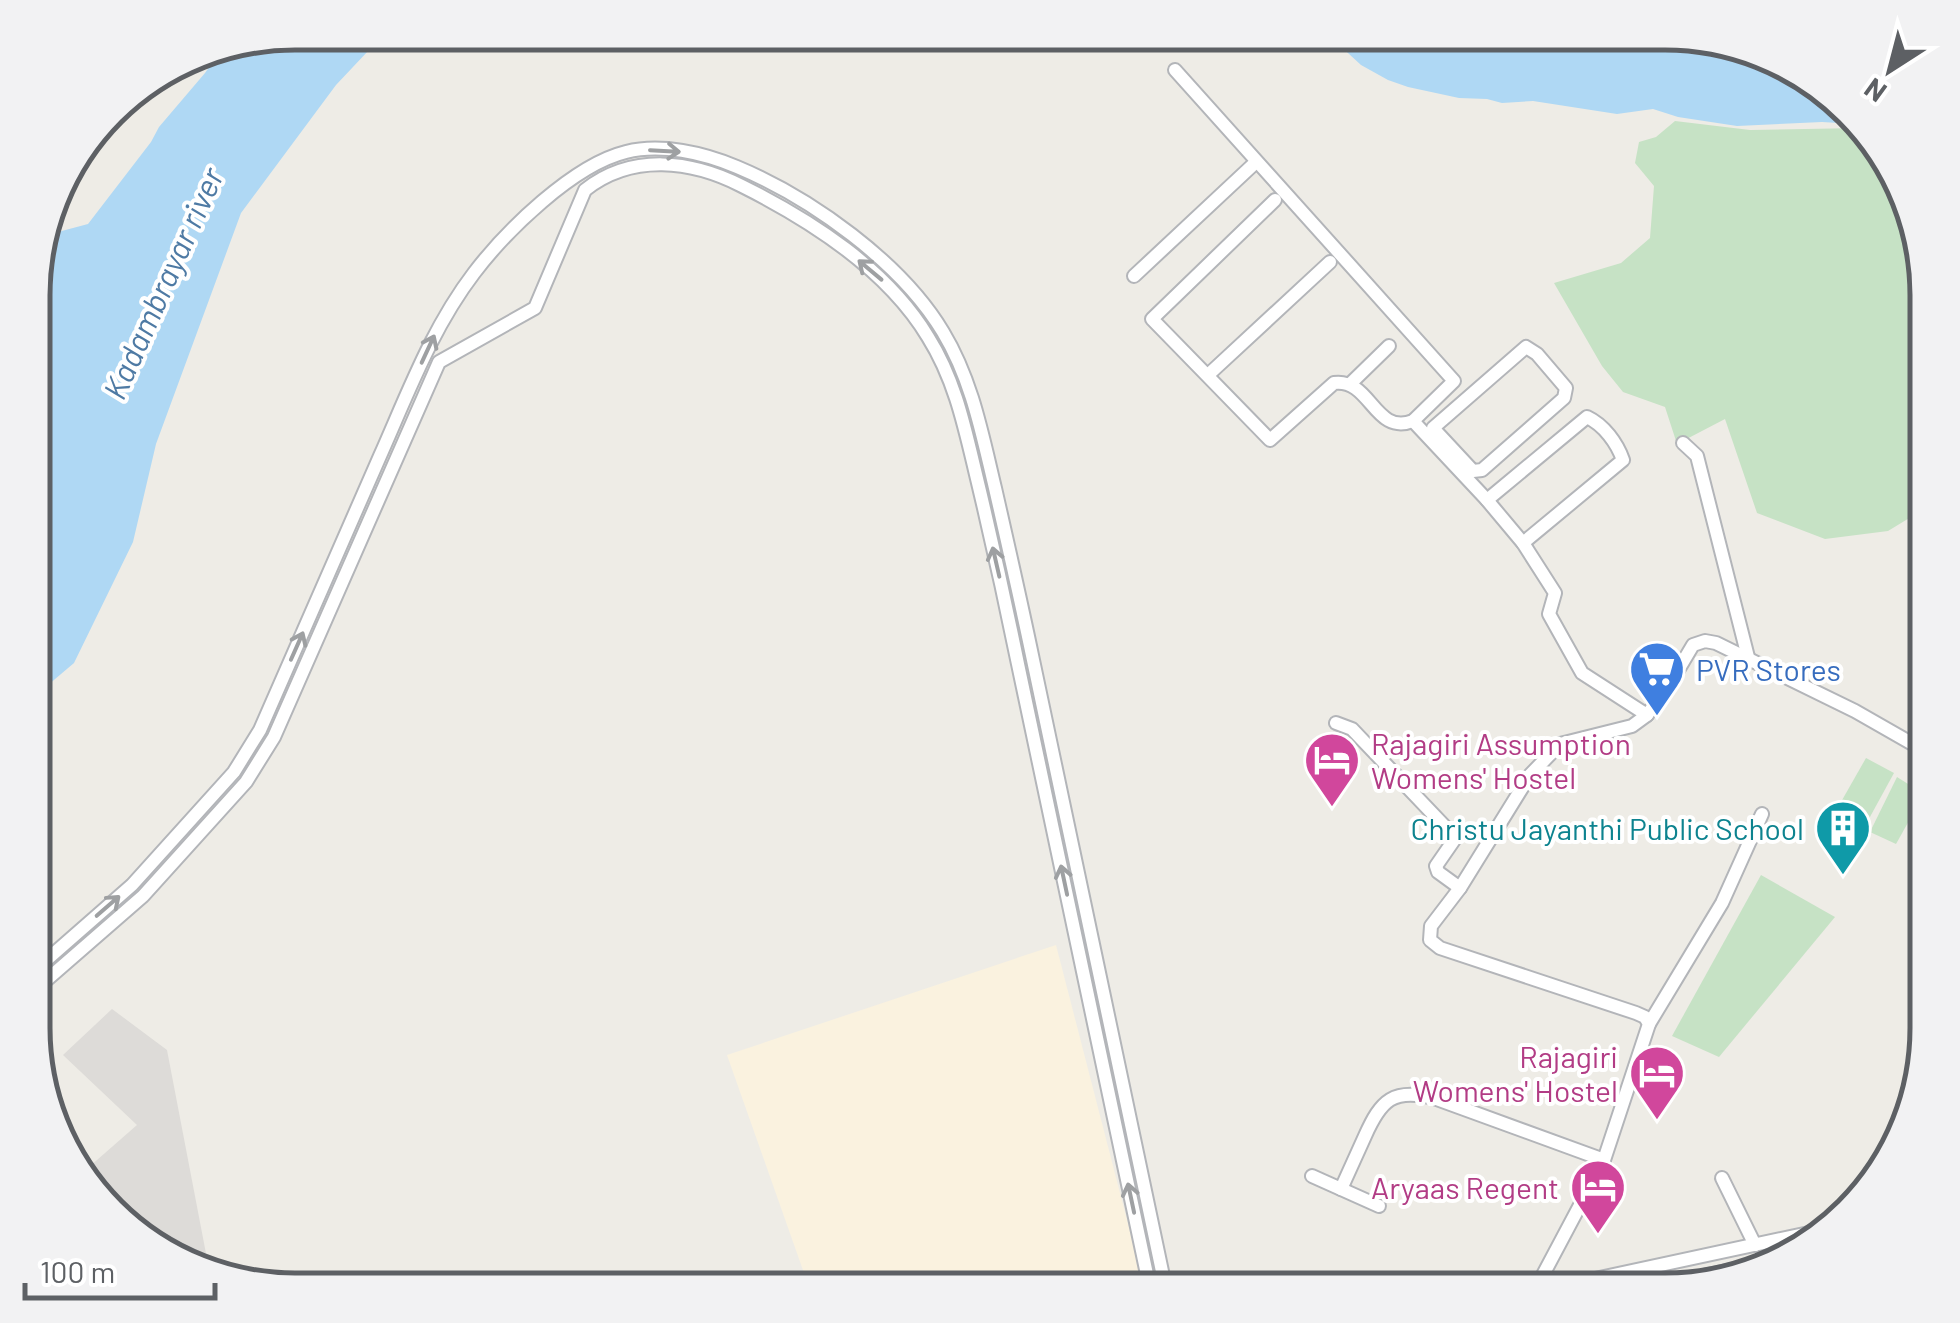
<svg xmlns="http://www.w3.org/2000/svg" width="1960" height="1323" viewBox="0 0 1960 1323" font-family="Barlow,sans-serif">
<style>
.commercial{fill:#faf2df}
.industrial{fill:#dddbd8}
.green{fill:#c6e2c5}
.water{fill:#afd8f4}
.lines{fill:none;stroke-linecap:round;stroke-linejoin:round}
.minor-casing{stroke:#b3b5b9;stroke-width:16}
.minor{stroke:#fff;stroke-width:12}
.oneway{stroke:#9ea0a2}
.labels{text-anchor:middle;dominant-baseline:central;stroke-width:8;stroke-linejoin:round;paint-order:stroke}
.shop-label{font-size:30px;fill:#366cbe;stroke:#fff;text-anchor:start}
.hotel-label{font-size:30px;fill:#b23c85;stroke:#fff;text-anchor:end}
.culture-label{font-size:30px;fill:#0d838f;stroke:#fff;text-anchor:end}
.water-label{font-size:32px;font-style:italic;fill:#4e7aa4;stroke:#fff}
.rim{fill:none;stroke:#5d6064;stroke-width:5}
</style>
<rect width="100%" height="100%" fill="#eeece6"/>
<path class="commercial" d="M1056,945L1145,1290H810L727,1055Z"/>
<path class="industrial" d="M112,1009L167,1050L208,1264L136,1237L81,1174L137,1125L63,1055Z"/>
<g class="green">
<path d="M1675,121L1750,130L1859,128L1900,178L1927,278V520L1911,517L1888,531L1825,539L1757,513L1725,419L1677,444L1665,407L1623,392L1602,366L1554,283L1621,263L1650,238L1654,186L1635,163L1639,142L1656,137Z"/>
<path d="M1866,758L1894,773L1865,826L1837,809Z"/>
<path d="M1897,777L1924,794L1896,844L1870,832Z"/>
<path d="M1761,875L1835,917L1719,1057L1672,1036Z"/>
</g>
<g class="water">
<path d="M295,33H385L336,85L241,213L156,444L133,542L74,663L35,696V260L43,236L88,224L151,142L159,127L205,73L225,44Z"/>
<path d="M1322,33H1624L1649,39L1718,46L1824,86L1855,124L1822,122L1737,126L1678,117L1653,109L1617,114L1533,101L1502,103L1487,99L1459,98L1408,87L1388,80L1361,65L1336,42Z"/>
</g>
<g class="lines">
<g class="minor-casing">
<g id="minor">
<path d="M1175,70L1454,381L1413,421L1487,500L1523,543L1555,593L1549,614L1582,673L1647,715L1632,726L1560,744L1530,775L1460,888L1431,926L1430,940L1440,948L1636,1013L1645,1017L1649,1024L1604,1160L1535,1290"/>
<path d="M1275,200L1152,319L1270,440L1334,383C1371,378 1374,436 1413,421"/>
<path d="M1134,276L1256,162"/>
<path d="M1526,347L1537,354L1566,388L1564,398L1482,470L1473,471L1433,428Z"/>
<path d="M1208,375L1330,262"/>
<path d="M1350,384L1389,346"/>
<path d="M1683,443L1697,456L1749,661"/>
<path d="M1487,500L1587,417C1604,425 1617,443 1623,460L1523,543"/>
<path d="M1647,715L1671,682L1693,645L1705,641L1716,643L1855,711L1911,743L1924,746L1927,743"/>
<path d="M1336,723L1352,729L1451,833L1454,840L1436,866L1438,872L1460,888"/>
<path d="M35,970L132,885L234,772L260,730C300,639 340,548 380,456C408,393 432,328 474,273C506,231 573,165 626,152C661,143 704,153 737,167C811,198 901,262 943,332C972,380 982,434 995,488C1008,545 1021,602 1033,660C1076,865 1120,1071 1163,1276L1160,1290"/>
<path d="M35,990L143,896L246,782L274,737L439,362L535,308L585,190C632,153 691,160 742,186C812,221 887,269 928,337C957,383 966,434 979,487C993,546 1006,605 1018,664C1062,869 1105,1074 1148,1279L1157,1290"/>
<path d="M1649,1024L1722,903L1762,814"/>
<path d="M1312,1176L1341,1189C1349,1171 1357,1154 1365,1136C1381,1100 1393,1088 1434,1098L1604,1160"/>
<path d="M1722,1178L1755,1245"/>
<path d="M1341,1189L1379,1206"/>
<path d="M1544,1290L1823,1230"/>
<path d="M1638,1290L1788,1258"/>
</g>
</g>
<use href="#minor" class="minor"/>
</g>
<defs><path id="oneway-shaft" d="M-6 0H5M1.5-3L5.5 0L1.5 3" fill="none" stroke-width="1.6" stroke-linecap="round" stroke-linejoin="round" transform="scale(2.5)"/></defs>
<g class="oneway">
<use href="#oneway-shaft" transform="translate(665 151) rotate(3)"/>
<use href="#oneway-shaft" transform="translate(870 270) rotate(-140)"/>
<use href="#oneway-shaft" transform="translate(428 349) rotate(-65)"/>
<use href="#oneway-shaft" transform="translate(996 562) rotate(-103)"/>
<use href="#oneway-shaft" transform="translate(297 646) rotate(-66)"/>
<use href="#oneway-shaft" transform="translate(1064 880) rotate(-102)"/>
<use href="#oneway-shaft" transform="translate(108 906) rotate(-41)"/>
<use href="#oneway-shaft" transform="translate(1131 1198) rotate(-102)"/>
</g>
<defs>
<g id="supermarket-pin" transform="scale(2.875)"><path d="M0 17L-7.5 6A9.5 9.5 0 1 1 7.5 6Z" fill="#3f7fe0" stroke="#fff"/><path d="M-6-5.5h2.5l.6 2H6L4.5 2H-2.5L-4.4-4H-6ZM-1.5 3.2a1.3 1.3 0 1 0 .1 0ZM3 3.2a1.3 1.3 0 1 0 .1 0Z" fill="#fff"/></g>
<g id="hotel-pin" transform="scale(2.875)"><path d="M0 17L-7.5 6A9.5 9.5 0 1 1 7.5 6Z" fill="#d1479c" stroke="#fff"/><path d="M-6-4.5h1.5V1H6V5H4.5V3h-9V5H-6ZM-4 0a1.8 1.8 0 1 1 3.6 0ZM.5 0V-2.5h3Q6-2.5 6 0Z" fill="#fff"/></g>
<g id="building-pin" transform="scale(2.875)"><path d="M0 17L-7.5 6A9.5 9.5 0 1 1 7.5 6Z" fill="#0f9aa8" stroke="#fff"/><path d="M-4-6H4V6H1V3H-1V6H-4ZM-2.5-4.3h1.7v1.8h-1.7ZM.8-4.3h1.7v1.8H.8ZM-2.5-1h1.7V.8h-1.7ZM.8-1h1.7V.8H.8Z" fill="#fff"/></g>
</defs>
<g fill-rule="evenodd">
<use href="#supermarket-pin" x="1657" y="669"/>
<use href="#hotel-pin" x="1332" y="760"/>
<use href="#building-pin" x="1843" y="828"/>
<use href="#hotel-pin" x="1657" y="1073"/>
<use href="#hotel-pin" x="1598" y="1187"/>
</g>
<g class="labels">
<g class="shop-label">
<text x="1696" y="669">PVR Stores</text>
</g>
<g class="hotel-label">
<text x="1371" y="743" text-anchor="start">Rajagiri Assumption<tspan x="1371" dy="34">Womens' Hostel</tspan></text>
<text x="1618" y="1056">Rajagiri<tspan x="1618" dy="34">Womens' Hostel</tspan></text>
<text x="1559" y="1187">Aryaas Regent</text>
</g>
<g class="culture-label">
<text x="1804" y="828">Christu Jayanthi Public School</text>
</g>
<g class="water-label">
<text transform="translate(162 283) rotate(-66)">Kadambrayar river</text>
</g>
</g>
<path d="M0 0H1960V1323H0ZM295 50H1665A245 245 0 0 1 1910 295V1028A245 245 0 0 1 1665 1273H295A245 245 0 0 1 50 1028V295A245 245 0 0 1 295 50Z" fill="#f2f2f3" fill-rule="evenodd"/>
<path class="rim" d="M295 50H1665A245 245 0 0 1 1910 295V1028A245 245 0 0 1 1665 1273H295A245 245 0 0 1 50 1028V295A245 245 0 0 1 295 50Z"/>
<g transform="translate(1890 70) rotate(216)" stroke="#ffffff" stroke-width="8" paint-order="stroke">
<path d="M0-8L18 38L0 25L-18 38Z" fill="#5d6064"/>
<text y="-15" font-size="28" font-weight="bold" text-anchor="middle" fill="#5d6064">N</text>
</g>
<path d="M25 1283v15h190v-15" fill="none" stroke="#5d6064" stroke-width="5"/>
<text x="40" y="1283" font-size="30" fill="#5d6064" stroke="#ffffff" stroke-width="8" paint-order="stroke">100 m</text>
</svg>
